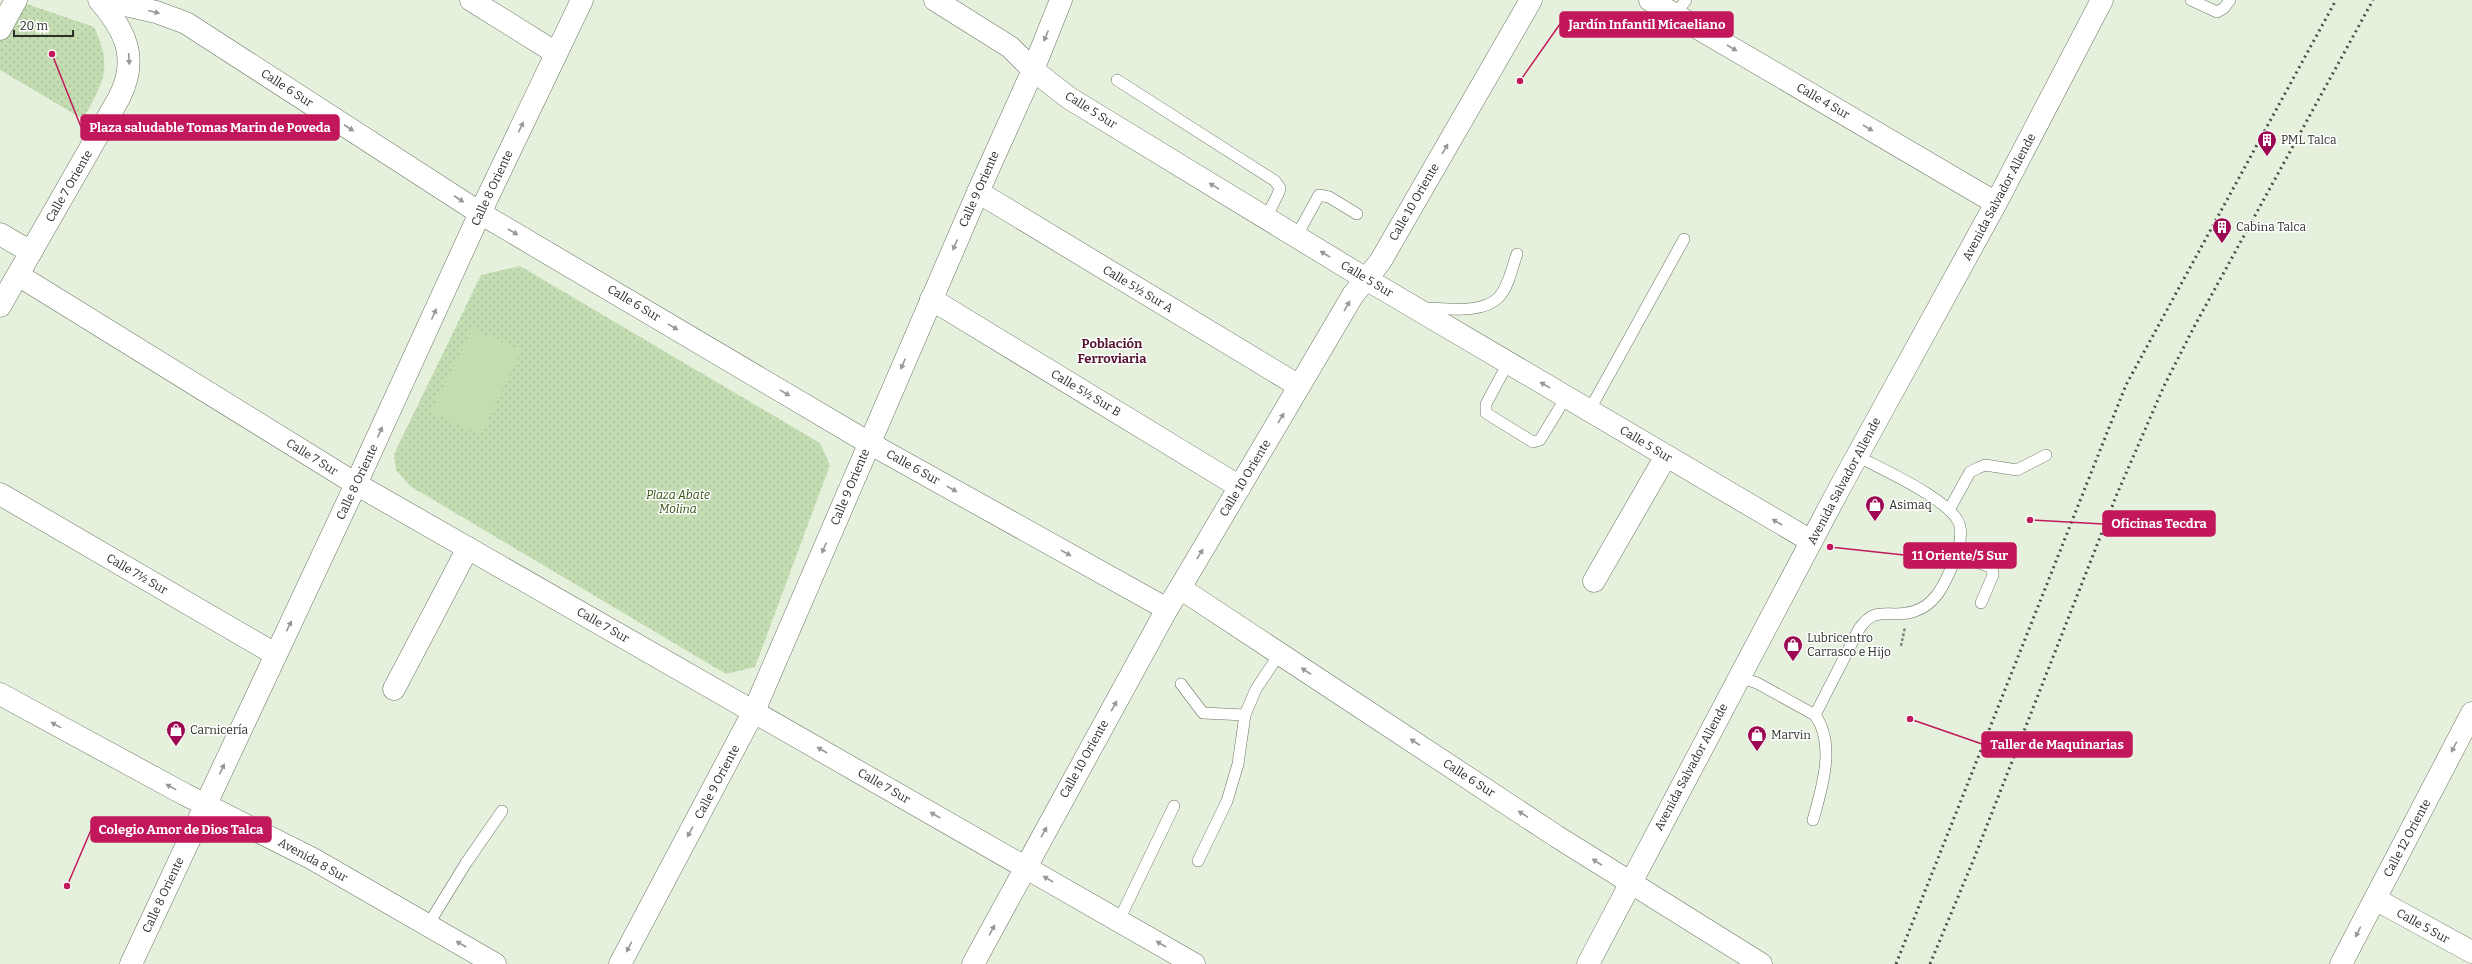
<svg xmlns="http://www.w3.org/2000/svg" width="2472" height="964" viewBox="0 0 2472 964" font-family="Bitter,serif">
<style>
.green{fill:url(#green-dots)}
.pitch{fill:#c4dcb1}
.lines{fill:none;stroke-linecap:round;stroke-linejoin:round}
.lane-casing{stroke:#6b7563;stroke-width:12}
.street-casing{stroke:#6b7563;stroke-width:23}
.secondary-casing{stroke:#6b7563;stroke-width:23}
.primary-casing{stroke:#6b7563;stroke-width:23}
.path{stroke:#7f877a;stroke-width:2.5;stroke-dasharray:3 2;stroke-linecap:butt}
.lane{stroke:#fff;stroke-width:11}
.street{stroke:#fff;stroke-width:22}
.secondary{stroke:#fff;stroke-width:22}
.primary{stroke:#fff;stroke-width:22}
.rail{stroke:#494f46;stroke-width:3;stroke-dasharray:2 4;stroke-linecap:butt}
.oneway{fill:#969894}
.labels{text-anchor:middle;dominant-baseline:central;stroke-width:3;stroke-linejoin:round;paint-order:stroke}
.street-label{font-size:12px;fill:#2c3029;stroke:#fff}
.poi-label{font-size:12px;fill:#2c3029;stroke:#fff;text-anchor:start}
.park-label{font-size:12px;font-style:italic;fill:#31500c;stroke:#fff}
.neighbourhood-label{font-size:13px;font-weight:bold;fill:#56142f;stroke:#fff}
.leader{fill:none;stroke:#c2185b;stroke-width:1.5}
.callout-dot{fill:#c2185b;stroke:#fff;stroke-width:1.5}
.callout{fill:#c2185b;stroke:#c2185b;stroke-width:1.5}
.callout-label{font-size:13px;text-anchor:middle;font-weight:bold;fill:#fff}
</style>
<defs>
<pattern id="green-dots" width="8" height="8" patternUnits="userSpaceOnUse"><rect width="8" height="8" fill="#c4dcb1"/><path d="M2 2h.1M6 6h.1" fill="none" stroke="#a9bd98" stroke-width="1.8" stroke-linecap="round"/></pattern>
</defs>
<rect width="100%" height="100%" fill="#e5f1dd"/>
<g class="green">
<path d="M18,1L94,27C113,68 104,81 83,119L0,70V31Z"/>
<path d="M520,266L820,443L830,465L755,667L726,674L410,486L396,470L394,454L481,275Z"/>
</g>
<path class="pitch" d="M472,329L521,350L481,434L430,412Z"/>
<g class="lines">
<g class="lane-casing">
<g id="lane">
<path d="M2191,0L2217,12L2224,8L2230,0"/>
<path d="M1675,15L1686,0"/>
<path d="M1117,80L1275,181L1280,188L1279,192L1266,218"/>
<path d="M1296,237L1319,195L1329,197L1357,214"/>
<path d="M1422,308C1444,308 1482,315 1499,297C1509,286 1512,267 1517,254"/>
<path d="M1508,363L1486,404V413L1533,442L1540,440L1566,397"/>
<path d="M1589,411L1684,239"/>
<path d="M1949,510L1970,472L1978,468L1985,465L2017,470L2046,455"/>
<path d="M1957,554L1992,568L1993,575L1981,603"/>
<path d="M1739,677L1757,683L1815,715L1859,629C1877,603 1889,620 1915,611C1934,605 1943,587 1950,571C1956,558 1963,541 1960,527C1957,502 1879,468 1857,456"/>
<path d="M1181,684L1203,713L1245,715"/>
<path d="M1813,820C1822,788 1836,744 1815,715"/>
<path d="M1198,861L1227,801L1238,764L1245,715L1256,689L1280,653"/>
<path d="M1119,920L1174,806"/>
<path d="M428,925L466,863L502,811"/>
</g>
</g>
<g class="street-casing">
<g id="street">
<path d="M471,0L556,53"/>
<path d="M935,0L1010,47L1033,70L1069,98L1366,279L1811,541"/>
<path d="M1650,0L1996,203"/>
<path d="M0,29L16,0"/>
<path d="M978,192L1299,386"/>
<path d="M0,234L31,252"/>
<path d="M18,275L356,484L1194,964"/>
<path d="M931,299L1240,487"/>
<path d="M0,306L119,98C139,59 126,31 99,0"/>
<path d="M0,494L275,654"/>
<path d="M1594,581L1666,456"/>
<path d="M1180,588L1353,295L1380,262L1531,0"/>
<path d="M394,689L468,548"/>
<path d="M0,694L184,794L313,859L495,964"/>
<path d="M131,964L356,484L480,213"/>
<path d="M620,964L754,711L978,192L1033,70L1061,0"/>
<path d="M973,964L1167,609"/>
</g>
</g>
<g class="secondary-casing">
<g id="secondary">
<path d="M103,0L156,12L186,23L480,213L869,443L1167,609L1180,588L1556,836L1761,964"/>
<path d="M480,213L582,0"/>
<path d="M2375,899L2472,952"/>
<path d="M2341,964L2472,713"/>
</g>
</g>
<g class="primary-casing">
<path id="primary" d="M1588,964L1839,489L1996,203L2102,0"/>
</g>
<path class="path" d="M1901,646L1905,627"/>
<use href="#lane" class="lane"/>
<use href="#street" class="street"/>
<use href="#secondary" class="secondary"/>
<use href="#primary" class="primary"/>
<g class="rail">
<path d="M1896,964L2126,385L2336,0"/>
<path d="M1930,964L1973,861L2117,494L2164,386L2194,327L2373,0"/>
</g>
</g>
<defs><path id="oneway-solid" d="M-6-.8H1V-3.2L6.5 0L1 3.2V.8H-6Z"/></defs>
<g class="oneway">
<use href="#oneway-solid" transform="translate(154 12) rotate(14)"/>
<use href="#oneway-solid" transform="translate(1046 36) rotate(113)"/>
<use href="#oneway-solid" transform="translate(1732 48) rotate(30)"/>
<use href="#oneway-solid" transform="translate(129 59) rotate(86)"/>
<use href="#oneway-solid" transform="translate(521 127) rotate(-64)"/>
<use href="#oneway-solid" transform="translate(349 128) rotate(33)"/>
<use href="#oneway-solid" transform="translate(1868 128) rotate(30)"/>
<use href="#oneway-solid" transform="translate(1445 149) rotate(-60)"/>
<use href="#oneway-solid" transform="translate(1214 186) rotate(-149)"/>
<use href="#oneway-solid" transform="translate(459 199) rotate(33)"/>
<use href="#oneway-solid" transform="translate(513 232) rotate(31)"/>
<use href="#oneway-solid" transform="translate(955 245) rotate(113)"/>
<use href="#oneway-solid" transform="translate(1325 254) rotate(-149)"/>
<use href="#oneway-solid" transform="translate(1347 306) rotate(-60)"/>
<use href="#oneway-solid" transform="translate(434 314) rotate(-66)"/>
<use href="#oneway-solid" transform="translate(673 327) rotate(31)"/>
<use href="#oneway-solid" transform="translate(903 364) rotate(113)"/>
<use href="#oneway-solid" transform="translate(1545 385) rotate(-150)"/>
<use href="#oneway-solid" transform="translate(785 393) rotate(31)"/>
<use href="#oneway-solid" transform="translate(1281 418) rotate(-59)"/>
<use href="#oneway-solid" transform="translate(380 432) rotate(-66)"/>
<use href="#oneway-solid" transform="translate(952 489) rotate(29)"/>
<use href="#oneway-solid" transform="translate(1777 522) rotate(-150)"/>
<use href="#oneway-solid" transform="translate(824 548) rotate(113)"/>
<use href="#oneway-solid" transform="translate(1066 553) rotate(29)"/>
<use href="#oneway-solid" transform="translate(1200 554) rotate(-59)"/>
<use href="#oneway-solid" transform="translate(289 626) rotate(-64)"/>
<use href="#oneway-solid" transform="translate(1306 671) rotate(-147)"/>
<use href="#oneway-solid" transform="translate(1114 706) rotate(-61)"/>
<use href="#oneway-solid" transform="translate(56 725) rotate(-151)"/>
<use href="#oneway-solid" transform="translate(1415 742) rotate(-147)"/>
<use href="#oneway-solid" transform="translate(2454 747) rotate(118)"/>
<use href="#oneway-solid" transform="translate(822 750) rotate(-150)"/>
<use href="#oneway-solid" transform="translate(222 769) rotate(-65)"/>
<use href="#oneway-solid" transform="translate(171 787) rotate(-151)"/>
<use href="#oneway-solid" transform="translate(1523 814) rotate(-147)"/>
<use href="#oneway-solid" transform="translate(935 815) rotate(-150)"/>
<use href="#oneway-solid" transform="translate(690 832) rotate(118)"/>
<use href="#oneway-solid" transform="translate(1044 832) rotate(-61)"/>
<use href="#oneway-solid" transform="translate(1597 862) rotate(-147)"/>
<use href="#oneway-solid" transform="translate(1048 879) rotate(-150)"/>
<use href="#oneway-solid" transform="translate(992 930) rotate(-62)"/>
<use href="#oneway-solid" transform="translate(2358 932) rotate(117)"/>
<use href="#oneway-solid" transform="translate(461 944) rotate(-150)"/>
<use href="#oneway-solid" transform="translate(1161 944) rotate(-150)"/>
<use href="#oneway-solid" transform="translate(629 947) rotate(118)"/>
</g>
<defs>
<g id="building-pin" transform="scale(1)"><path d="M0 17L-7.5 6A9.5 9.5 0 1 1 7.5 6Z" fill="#9d0853" stroke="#fff"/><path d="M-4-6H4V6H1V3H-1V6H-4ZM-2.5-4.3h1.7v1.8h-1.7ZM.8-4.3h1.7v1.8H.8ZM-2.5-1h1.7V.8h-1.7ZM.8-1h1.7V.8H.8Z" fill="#fff"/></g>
<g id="shop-pin" transform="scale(1)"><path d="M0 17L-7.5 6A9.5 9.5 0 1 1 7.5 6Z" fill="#9d0853" stroke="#fff"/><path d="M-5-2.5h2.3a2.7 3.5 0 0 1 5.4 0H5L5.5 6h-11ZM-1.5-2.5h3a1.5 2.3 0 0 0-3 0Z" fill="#fff"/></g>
</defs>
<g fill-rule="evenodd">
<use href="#building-pin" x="2267" y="140"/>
<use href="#building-pin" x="2222" y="227"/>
<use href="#shop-pin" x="1875" y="505"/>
<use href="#shop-pin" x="1793" y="645"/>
<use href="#shop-pin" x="176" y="730"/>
<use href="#shop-pin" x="1757" y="735"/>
</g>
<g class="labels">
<g class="street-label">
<text transform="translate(287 88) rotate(33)">Calle 6 Sur</text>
<text transform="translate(1823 101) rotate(30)">Calle 4 Sur</text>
<text transform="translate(1091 110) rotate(32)">Calle 5 Sur</text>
<text transform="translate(69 186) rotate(-60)">Calle 7 Oriente</text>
<text transform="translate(492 188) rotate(-65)">Calle 8 Oriente</text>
<text transform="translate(979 189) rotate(-66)">Calle 9 Oriente</text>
<text transform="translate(1999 197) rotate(-62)">Avenida Salvador Allende</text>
<text transform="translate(1414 202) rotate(-60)">Calle 10 Oriente</text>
<text transform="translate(1367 279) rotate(31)">Calle 5 Sur</text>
<text transform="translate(1138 289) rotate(31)">Calle 5½ Sur A</text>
<text transform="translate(634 303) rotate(31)">Calle 6 Sur</text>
<text transform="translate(1086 393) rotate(31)">Calle 5½ Sur B</text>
<text transform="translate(1646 444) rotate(31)">Calle 5 Sur</text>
<text transform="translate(312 457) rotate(32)">Calle 7 Sur</text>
<text transform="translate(913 467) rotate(29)">Calle 6 Sur</text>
<text transform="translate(1245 478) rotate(-59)">Calle 10 Oriente</text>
<text transform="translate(1844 481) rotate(-62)">Avenida Salvador Allende</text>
<text transform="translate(357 482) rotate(-65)">Calle 8 Oriente</text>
<text transform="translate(850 487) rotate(-67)">Calle 9 Oriente</text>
<text transform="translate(137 574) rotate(30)">Calle 7½ Sur</text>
<text transform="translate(603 625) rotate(30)">Calle 7 Sur</text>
<text transform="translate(1084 759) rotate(-61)">Calle 10 Oriente</text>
<text transform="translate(1691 767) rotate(-62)">Avenida Salvador Allende</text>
<text transform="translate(1469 778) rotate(33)">Calle 6 Sur</text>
<text transform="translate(717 782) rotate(-62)">Calle 9 Oriente</text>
<text transform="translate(884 786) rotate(30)">Calle 7 Sur</text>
<text transform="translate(2407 838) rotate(-62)">Calle 12 Oriente</text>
<text transform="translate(313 860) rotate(29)">Avenida 8 Sur</text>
<text transform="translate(163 895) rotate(-65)">Calle 8 Oriente</text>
<text transform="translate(2423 926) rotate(29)">Calle 5 Sur</text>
</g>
<g class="poi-label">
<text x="2281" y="140">PML Talca</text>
<text x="2236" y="227">Cabina Talca</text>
<text x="1889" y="505">Asimaq</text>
<text x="1807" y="638">Lubricentro<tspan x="1807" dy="14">Carrasco e Hijo</tspan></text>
<text x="190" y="730">Carnicería</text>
<text x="1771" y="735">Marvin</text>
</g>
<g class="park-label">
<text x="678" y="495">Plaza Abate<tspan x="678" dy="14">Molina</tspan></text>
</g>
<g class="neighbourhood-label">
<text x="1112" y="343">Población<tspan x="1112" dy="15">Ferroviaria</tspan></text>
</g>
</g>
<path class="leader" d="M1520 81L1560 24M52 54L81 127M2030 520L2103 524M1830 547L1904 555M1910 719L1982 744M67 886L91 830"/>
<g class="callout-dot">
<circle cx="1520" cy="81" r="4"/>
<circle cx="52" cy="54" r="4"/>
<circle cx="2030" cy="520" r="4"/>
<circle cx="1830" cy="547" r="4"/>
<circle cx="1910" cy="719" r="4"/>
<circle cx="67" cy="886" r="4"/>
</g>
<g class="callout">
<rect x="1560" y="12" width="173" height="25" rx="4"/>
<rect x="81" y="115" width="258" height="25" rx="4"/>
<rect x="2103" y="511" width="112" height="25" rx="4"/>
<rect x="1904" y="543" width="112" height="25" rx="4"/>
<rect x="1982" y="732" width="150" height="25" rx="4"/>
<rect x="91" y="817" width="180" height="25" rx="4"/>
</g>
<g class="callout-label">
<text x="1647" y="29">Jardín Infantil Micaeliano</text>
<text x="210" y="132">Plaza saludable Tomas Marin de Poveda</text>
<text x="2159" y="528">Oficinas Tecdra</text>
<text x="1960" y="560">11 Oriente/5 Sur</text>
<text x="2057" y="749">Taller de Maquinarias</text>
<text x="181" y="834">Colegio Amor de Dios Talca</text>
</g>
<path d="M14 30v6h59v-6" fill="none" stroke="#2c3029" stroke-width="2"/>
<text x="20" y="30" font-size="12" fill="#2c3029" stroke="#ffffff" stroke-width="3" paint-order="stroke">20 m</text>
</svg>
